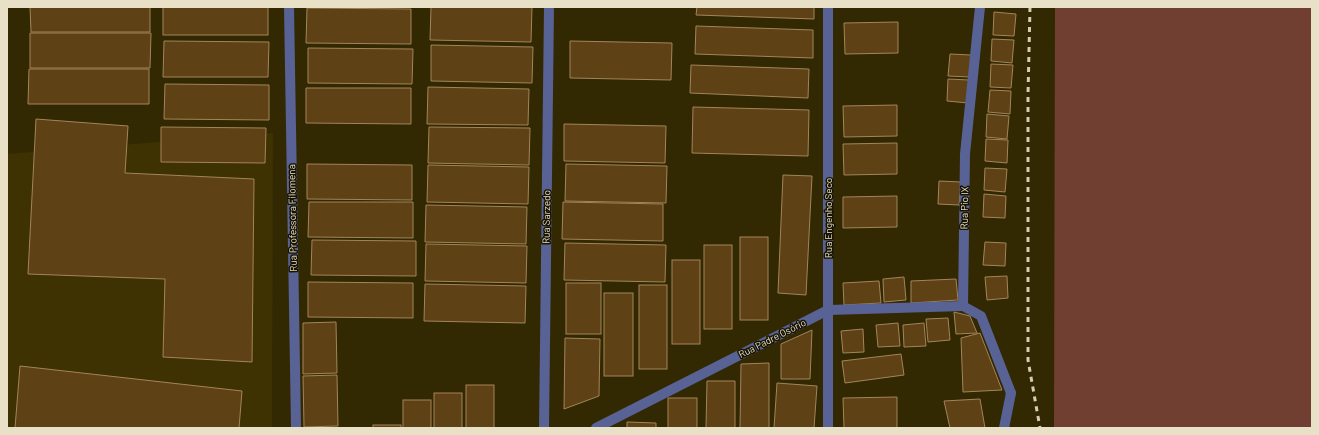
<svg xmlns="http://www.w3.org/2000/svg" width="1319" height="435" viewBox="0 0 1319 435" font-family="Barlow,sans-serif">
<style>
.built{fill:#3e3202}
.green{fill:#713e32}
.building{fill:#5e4115;stroke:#a48459}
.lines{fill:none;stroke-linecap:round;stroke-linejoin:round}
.lane{stroke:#586294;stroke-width:10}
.street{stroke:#586294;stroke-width:10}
.rail{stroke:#d5ceb3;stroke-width:3;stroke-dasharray:5 5;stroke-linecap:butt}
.labels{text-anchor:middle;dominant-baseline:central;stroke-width:3;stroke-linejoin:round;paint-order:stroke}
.street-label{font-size:10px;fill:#e8e1c7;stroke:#171201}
</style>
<rect width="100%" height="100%" fill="#322902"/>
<path class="built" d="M273,133L272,428H7V154Z"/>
<path class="green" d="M1055,7H1312V428H1054Z"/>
<g class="building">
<path d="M30,7H150V32H31Z"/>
<rect x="163" y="7" width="105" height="28"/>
<path d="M431,7H532L531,42L430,40Z"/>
<path d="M697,7H814V19L696,15Z"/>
<path d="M307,8L411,9V44L306,43Z"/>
<path d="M994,12L1016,14L1014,36L993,35Z"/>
<path d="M898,22V53L845,54L844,23Z"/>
<path d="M696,26L813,30V58L695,54Z"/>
<path d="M30,33H151L150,68H30Z"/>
<path d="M992,39L1014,40L1012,63L991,61Z"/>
<path d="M164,41L269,42L268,77H163Z"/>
<path d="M570,41L672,43L671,80L570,78Z"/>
<path d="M431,45L533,47L532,83L431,81Z"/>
<path d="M308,48L413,49L412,84L308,83Z"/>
<path d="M950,54L971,55L970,77L948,76Z"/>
<path d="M991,64L1013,65L1011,88L990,87Z"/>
<path d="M691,65L809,69L808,98L690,93Z"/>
<path d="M29,69H149V104H28Z"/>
<path d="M948,79L969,80L968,103L947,101Z"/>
<path d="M165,84L269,85V120L164,119Z"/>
<path d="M428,87L529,89L528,125L427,124Z"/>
<path d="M306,88H411V124L306,123Z"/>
<path d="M990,90L1011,91L1010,114L988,112Z"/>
<path d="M897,105V136L844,137L843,106Z"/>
<path d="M693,107L809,110L808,156L692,153Z"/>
<path d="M987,114L1009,116L1007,139L986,137Z"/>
<path d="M36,119L128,126L125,173L254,179L252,362L163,357L165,279L28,274Z"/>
<path d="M564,124L666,126L665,163L564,161Z"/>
<path d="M161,127L266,128L265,163L161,162Z"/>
<path d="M429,127L530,128L529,165L428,163Z"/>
<path d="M986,139L1008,140L1007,163L985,161Z"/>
<path d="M897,143V174L844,175L843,144Z"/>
<path d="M307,164L412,165V200L307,199Z"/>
<path d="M566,164L667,166L666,203L565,201Z"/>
<path d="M428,165L529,167L528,204L427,202Z"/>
<path d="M985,168L1007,169L1005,192L984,190Z"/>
<path d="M783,175L812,176L806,295L778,293Z"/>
<path d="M939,181L961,182L959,205L938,204Z"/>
<path d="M984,194L1006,196L1005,218L983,217Z"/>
<path d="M897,196V227L843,228V197Z"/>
<path d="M309,202H413V238L308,237Z"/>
<path d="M563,202L663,204V241L562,239Z"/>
<path d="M426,205L527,207L526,244L425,242Z"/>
<rect x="740" y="237" width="28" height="83"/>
<path d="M312,240L416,241V276L311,275Z"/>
<path d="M985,242L1006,243L1005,266L983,265Z"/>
<path d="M565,243L666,245L665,282L564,280Z"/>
<path d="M426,244L527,246L526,283L425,281Z"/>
<rect x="704" y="245" width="28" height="84"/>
<rect x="672" y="260" width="28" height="84"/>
<path d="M1007,276L1008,298L987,300L985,277Z"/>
<path d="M904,277L906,300L884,302L883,279Z"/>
<path d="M956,279L958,300L911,303V281Z"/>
<path d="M879,281L881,303L844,305L843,283Z"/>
<path d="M308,282L413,283V318L308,317Z"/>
<rect x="566" y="283" width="35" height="51"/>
<path d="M425,284L526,286L525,323L424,321Z"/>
<rect x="639" y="285" width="28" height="84"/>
<rect x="604" y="293" width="29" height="83"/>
<path d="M954,312L970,316L977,333L956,334Z"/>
<path d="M948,318L950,340L928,342L926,319Z"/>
<path d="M336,322L337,373L303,374V323Z"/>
<path d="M898,323L900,346L878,347L876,325Z"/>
<path d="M924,323L926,346L904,347L903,325Z"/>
<path d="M863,329L864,352L843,353L841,331Z"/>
<path d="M812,330L810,379H781V344Z"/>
<path d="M980,333L1002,390L963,392L961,338Z"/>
<path d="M565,338L600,339L599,396L564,409Z"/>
<path d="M901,354L904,375L845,383L842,361Z"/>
<path d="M769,363V428H740L741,364Z"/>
<path d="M20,366L242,391L239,428H15Z"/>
<path d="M337,375L338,426L304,427L303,376Z"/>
<path d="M707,381H735V428H706Z"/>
<path d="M777,383L817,386L814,428H774Z"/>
<rect x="466" y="385" width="28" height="43"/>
<rect x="434" y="393" width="28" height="35"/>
<path d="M897,397V428H844L843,398Z"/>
<rect x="668" y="398" width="29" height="30"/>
<path d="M980,399L985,428H950L944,401Z"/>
<rect x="403" y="400" width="28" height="28"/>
<path d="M627,422L656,423V428H627Z"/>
<rect x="373" y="425" width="28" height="3"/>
</g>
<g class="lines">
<g class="lane">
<path d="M980,7L965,154L963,306L981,316L1011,393"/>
<path d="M828,310L963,306"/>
</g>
<g class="street">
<path d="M289,7L296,428"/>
<path d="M828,7V428"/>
<path d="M544,428L549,7"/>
<path d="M596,428L828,310"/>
<path d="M1004,428L1011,393"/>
</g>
<path class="rail" d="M1030,7L1028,95V360L1040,428"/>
</g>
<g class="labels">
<g class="street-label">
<text transform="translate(964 208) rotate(-89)">Rua Pio IX</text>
<text transform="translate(546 217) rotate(-89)">Rua Sarzedo</text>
<text transform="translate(292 218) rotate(-91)">Rua Professora Filomena</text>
<text transform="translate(828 218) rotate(-90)">Rua Engenho Seco</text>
<text transform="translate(772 338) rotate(-27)">Rua Padre Osório</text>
</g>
</g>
<rect width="1319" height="435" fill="none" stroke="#e8e1c7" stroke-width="16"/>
</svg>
